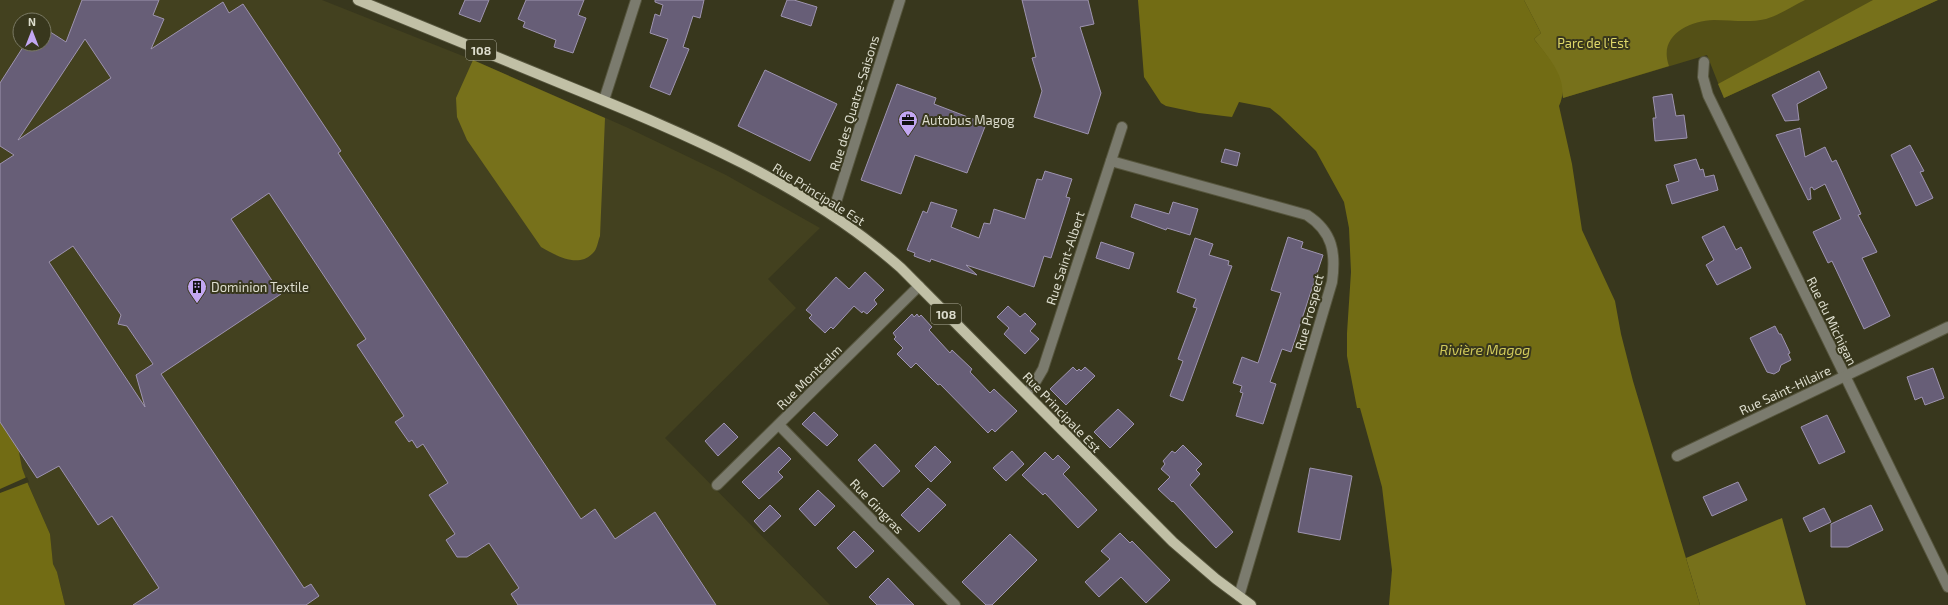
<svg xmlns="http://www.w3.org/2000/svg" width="1948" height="605" viewBox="0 0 1948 605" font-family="'Exo 2',sans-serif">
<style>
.built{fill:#43411f;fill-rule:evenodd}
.green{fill:#545016}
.forest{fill:#77711b}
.water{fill:#726c14}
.pier{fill:#38371d}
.building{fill:#675e77;stroke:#9e94b0;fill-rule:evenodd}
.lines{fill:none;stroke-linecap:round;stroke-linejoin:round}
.minor-casing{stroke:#56553d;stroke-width:12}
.major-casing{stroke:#56553d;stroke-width:12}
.minor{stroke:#7b7b6e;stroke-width:10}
.major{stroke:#c1c0a6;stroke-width:10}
.labels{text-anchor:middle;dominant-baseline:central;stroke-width:4;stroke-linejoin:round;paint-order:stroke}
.shield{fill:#38371d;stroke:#acab99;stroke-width:1}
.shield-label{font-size:12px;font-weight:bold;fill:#ddddce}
.park-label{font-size:13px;fill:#dfd869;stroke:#38371d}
.street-label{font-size:13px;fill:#ddddce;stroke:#38371d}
.poi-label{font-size:13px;fill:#ddddce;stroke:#38371d;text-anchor:start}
.water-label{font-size:14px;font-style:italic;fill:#d1ca5a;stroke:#38371d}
</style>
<rect width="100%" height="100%" fill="#38371d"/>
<path class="built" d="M0,0H322L473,60L626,127L726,175L820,228L768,279L796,308L665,438L830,605H65L57,572L53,564L50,534L0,420ZM20,20H44V44H20Z"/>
<path class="green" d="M1524,0H1938L1724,98L1707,55L1563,98C1560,71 1550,60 1534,39L1541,33Z"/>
<g class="forest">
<path d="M1524,0H1805C1793,6 1779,15 1766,19C1748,23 1732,20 1714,20C1688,21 1658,36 1669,66L1563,98C1560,71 1550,60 1534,39L1541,33Z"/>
<path d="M1873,0H1938L1724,98L1718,84Z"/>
<path d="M473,60L605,118L600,236C598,241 597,250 593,253C578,269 555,255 541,247L467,140L457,117L456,98Z"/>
<path d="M1782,518L1806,605H1700L1686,558Z"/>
</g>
<g class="water">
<path d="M1138,0H1524L1541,33L1534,39C1549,58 1571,81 1559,106L1572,164L1582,230L1615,301L1621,334L1633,381L1700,605H1389L1392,570L1382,487L1360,408H1357L1347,356V333L1351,272L1349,228L1344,202L1316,151L1280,116L1270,108L1239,102L1232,117L1199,113L1166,106L1161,103L1144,77Z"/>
<path d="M0,420L18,447L22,468L28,484L50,534L53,564L57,572L65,605H0Z"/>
</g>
<path class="pier" d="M27,477L29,482L0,493V489Z"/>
<g class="building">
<path d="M82,0H159L153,15L164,19L151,49L223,2L229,13L243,4L341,151L338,153L581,519L595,509L615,539L655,512L716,605H518L511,594L519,588L489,543L467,557H457L446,540L455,534L429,495L448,483L423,444L417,448L412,440L409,442L395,422L404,416L357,345L366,339L269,193L231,219L281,294L161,374L304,588L311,584L319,596L306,605H133L159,588L112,516L98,525L59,466L37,478L0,422V164L14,155L0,146V83L25,44H44V28L66,42ZM85,39L111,78L18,140L58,80ZM73,246L121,315L118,324L127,326L153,364L136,375L145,407L49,262Z"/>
<path d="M465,0H489L480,22L459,14Z"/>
<path d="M526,0H584L578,15L586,18L573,53L554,47L556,40L523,27L525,22L518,19Z"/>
<path d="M655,0H704L700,18L693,16L683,47L689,49L670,95L650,87L668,39L650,33L655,14L660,16L663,5L655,2Z"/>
<path d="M787,0H794L817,7L811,26L781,16Z"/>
<path d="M1022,0H1088L1094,24L1080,27L1101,93L1088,134L1034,117L1042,91L1032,58L1036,57Z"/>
<path d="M765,70L837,104L810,161L738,126Z"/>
<path d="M1819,71L1827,88L1797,104L1799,120L1785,121L1772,95Z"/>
<path d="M897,84L936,98L934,104L986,124L967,173L915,155L901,194L861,180Z"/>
<path d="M1672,94L1676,116L1684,115L1687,138L1655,141L1653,118H1656L1653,97Z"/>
<path d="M1800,128L1805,157L1825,147L1832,162L1836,160L1861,214L1858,215L1877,252L1862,258L1890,316L1864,329L1832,261L1828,263L1813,232L1841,219L1825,184L1814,190L1812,187L1810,188L1811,199L1808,200L1776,135Z"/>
<path d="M1910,145L1924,171L1920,172L1933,198L1916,206L1891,155Z"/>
<path d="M1225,149L1240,153L1237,166L1221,162Z"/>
<path d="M1696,159L1700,170L1703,169L1705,177L1714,175L1718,190L1672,204L1666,185L1679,181L1674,165Z"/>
<path d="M1045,171L1072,179L1066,197L1070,198L1051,258L1044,256L1034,287L966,265L977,275L931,259L930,262L914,256L915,253L907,250L923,211L927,213L931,202L957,210L951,227L979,238L984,223L990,224L994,209L1025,219L1037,179L1042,180Z"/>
<path d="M1173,202L1198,209L1190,235L1167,228L1166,230L1131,217L1135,204L1169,214Z"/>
<path d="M1724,226L1736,250L1741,247L1751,268L1717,285L1706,265L1714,260L1702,237Z"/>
<path d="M1288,237L1303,242L1301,248L1323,255L1291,352L1282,349L1270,382L1276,384L1263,424L1236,416L1243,393L1240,392L1242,386L1233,383L1242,357L1258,363L1281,293L1271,290Z"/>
<path d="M1195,238L1213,244L1209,255L1229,261L1228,265L1232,266L1183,401L1170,396L1183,361L1178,359L1197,308L1193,307L1196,299L1177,292Z"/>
<path d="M1101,242L1134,253L1129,269L1096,258Z"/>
<path d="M865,272L884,290L874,300L877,304L867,314L863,311L862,313L854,306L833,329L831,327L825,333L809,318L812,315L806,310L836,277L849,289Z"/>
<path d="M1008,306L1020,317L1025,313L1036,324L1030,331L1039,339L1025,354L1004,334L1009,328L997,317Z"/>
<path d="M912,314L914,317L917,314L919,317L921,315L932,327L929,330L950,353L952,350L972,369L970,372L990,393L994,389L1017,411L995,432L992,429L988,433L940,384L938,385L916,363L911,368L897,354L903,348L894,339L896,337L893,333Z"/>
<path d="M1775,326L1779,334H1781L1790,353L1788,354L1791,360L1781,365L1779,371L1774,374L1767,372L1750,338Z"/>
<path d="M1073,367L1077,371L1079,369L1081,371L1085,367L1095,376L1066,405L1050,389Z"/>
<path d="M1933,368L1944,398L1925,405L1922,397L1915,400L1907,377Z"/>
<path d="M1118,409L1134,424L1110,448L1094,432Z"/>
<path d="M814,412L838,435L827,446L802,424Z"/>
<path d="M1827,415L1845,452L1819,464L1801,427Z"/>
<path d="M724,423L738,437L718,456L705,441Z"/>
<path d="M875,444L900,471L883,487L858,460Z"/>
<path d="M1183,445L1202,464L1196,470L1200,474L1190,485L1233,532L1216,548L1173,501L1172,502L1158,489L1170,477L1161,469L1165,464L1163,461L1172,451L1175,453Z"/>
<path d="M935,446L951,462L931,482L915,466Z"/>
<path d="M779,447L791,459L778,472L783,477L759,499L742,482Z"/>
<path d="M1012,451L1024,464L1006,481L993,468Z"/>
<path d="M1045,452L1053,460L1058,455L1070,467L1063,474L1097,510L1078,528L1045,493L1043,495L1022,475Z"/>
<path d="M1310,468L1352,476L1340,540L1298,532Z"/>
<path d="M1738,482L1747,500L1712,516L1703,497Z"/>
<path d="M928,488L946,505L919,532L901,515Z"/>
<path d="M818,490L835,506L815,526L799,509Z"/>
<path d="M770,505L781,516L764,532L754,521Z"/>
<path d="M1871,505L1883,530L1848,547H1831V524Z"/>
<path d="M1824,508L1831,522L1810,532L1803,518Z"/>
<path d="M854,531L874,551L856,568L837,548Z"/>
<path d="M1120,533L1130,543L1132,541L1170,580L1146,603L1121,577L1099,597L1085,582L1110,559L1101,551Z"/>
<path d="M1010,534L1037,560L992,605H986L962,582Z"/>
<path d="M888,578L906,597L914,605H877L869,597Z"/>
</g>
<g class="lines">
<g class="minor-casing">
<g id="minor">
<path d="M1704,62L1703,77L1708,95L1948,587"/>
<path d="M604,100L636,0"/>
<path d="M1111,161L1307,215C1333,232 1336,253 1332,282L1239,596"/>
<path d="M832,215L900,0"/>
<path d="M1026,393L1033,386L1043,369L1122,127"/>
<path d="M779,425L955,605"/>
<path d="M1677,456L1948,327"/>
<path d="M717,485L919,286"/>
</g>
</g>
<g class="major-casing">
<path id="major" d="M358,0C429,29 500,58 570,87C686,134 806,184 901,268L1173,542L1216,579L1251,605"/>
</g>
<use href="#minor" class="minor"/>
<use href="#major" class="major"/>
</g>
<defs>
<g id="office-pin" transform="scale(1)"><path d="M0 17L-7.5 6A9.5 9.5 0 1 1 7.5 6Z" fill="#c3a7f2" stroke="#38371d"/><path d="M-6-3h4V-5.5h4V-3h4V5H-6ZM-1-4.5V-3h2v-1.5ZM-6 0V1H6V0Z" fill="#111"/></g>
<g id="building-pin" transform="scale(1)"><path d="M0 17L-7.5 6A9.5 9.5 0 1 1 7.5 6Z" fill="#c3a7f2" stroke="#38371d"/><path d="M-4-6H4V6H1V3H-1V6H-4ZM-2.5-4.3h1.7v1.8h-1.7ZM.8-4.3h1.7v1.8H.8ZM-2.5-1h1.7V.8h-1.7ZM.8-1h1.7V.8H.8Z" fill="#111"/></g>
</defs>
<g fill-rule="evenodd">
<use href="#office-pin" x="908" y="120"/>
<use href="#building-pin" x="197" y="287"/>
</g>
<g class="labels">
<g class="shield">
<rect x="466" y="40" width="30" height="20" rx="3"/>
<rect x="931" y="304" width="30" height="20" rx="3"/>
</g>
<g class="shield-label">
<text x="481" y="50">108</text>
<text x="946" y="314">108</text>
</g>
<g class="park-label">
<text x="1593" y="43">Parc de l'Est</text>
</g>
<g class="street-label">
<text transform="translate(854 103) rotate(-73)">Rue des Quatre-Saisons</text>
<text transform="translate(819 194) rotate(32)">Rue Principale Est</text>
<text transform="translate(1065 258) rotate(-72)">Rue Saint-Albert</text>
<text transform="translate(1309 312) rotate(-75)">Rue Prospect</text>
<text transform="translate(1832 321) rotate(64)">Rue du Michigan</text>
<text transform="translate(809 377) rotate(-45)">Rue Montcalm</text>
<text transform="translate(1785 390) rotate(-25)">Rue Saint-Hilaire</text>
<text transform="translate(1062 412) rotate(46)">Rue Principale Est</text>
<text transform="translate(877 506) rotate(46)">Rue Gingras</text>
</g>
<g class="poi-label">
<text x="922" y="120">Autobus Magog</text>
<text x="211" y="287">Dominion Textile</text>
</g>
<g class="water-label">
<text x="1485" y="349">Rivière Magog</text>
</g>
</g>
<g transform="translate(32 32)"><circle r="19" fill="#38371d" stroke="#7a7964"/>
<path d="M0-3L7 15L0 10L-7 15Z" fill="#c3a7f2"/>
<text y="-6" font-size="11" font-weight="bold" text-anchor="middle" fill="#ddddce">N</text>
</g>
</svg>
